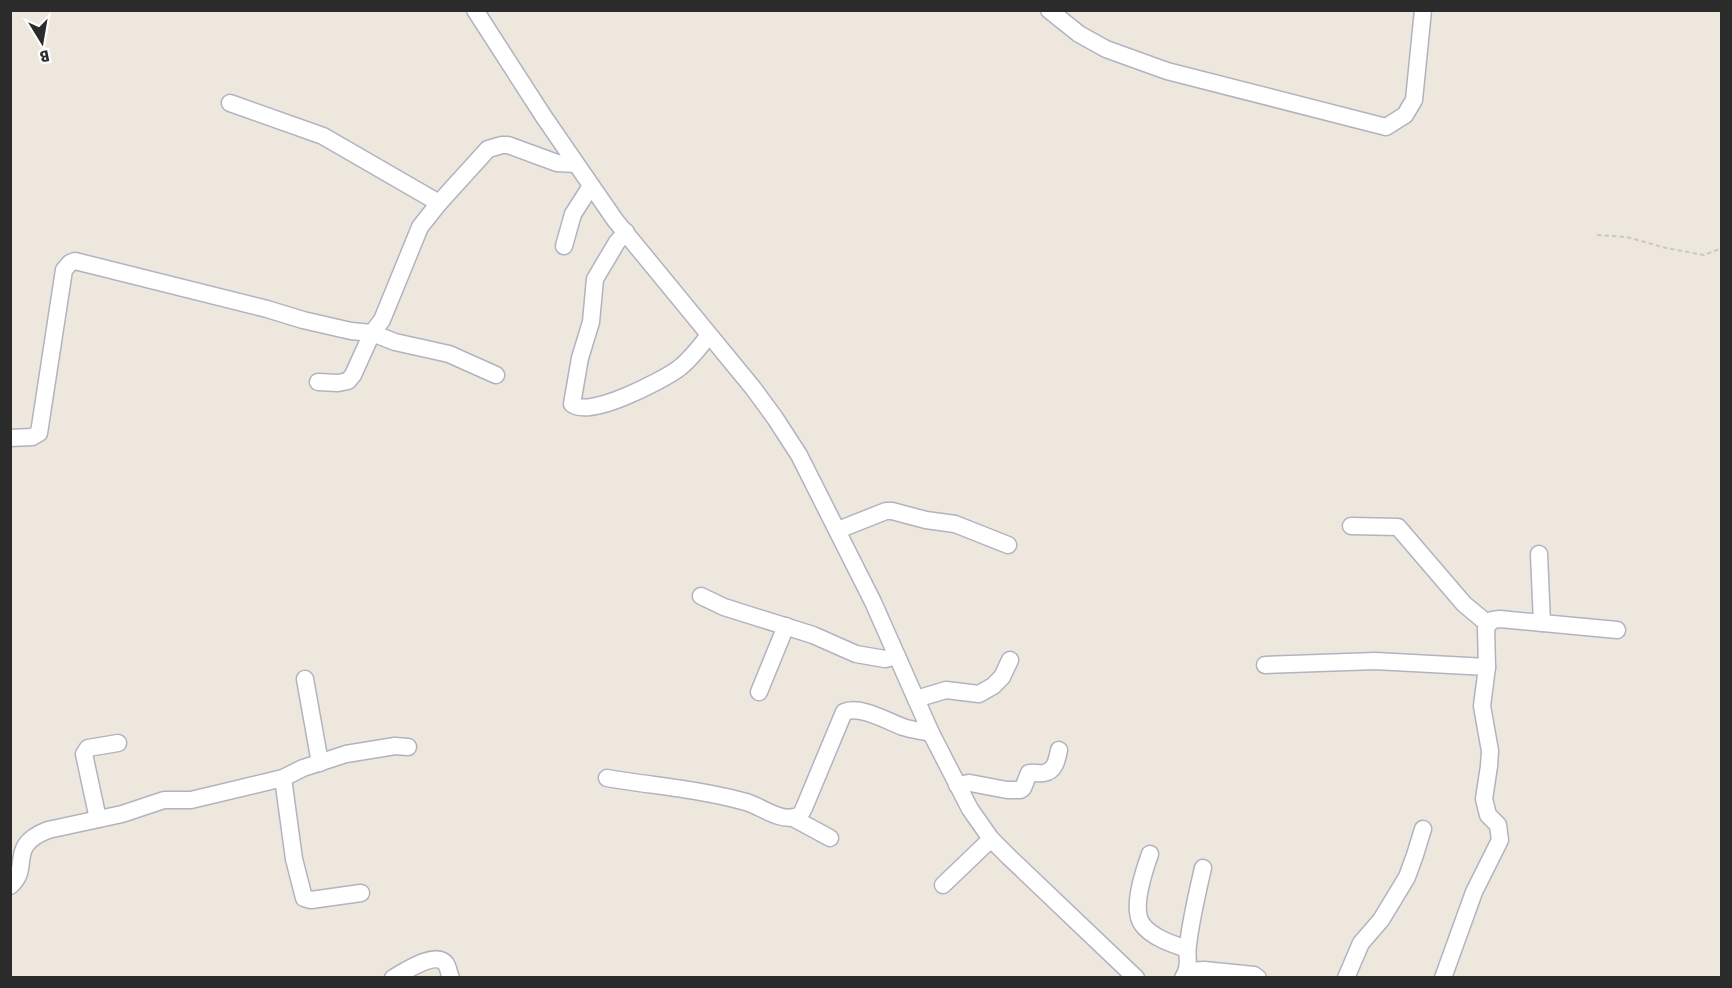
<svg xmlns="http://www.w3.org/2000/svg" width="1732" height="988" viewBox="0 0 1732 988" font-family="'Fira Sans Condensed',sans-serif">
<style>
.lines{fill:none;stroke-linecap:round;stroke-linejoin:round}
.minor-casing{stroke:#b1b3c0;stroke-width:19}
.path{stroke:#c8c8c8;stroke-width:2;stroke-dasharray:4.5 3;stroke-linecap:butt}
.minor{stroke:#fff;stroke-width:16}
</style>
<rect width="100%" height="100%" fill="#eee7dd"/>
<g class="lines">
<g class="minor-casing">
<g id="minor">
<path d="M475,10L544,117L615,220L753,388L775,418L799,455L873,602L931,733L970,809L991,839L1009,857L1136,978"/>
<path d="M1049,10L1079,34L1106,49L1167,71L1386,127L1405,115L1414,100L1423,10"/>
<path d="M230,103L323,136L439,203"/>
<path d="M626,232L617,242L595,279L591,322L580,358L572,404C589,419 661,381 678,369C690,360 700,347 709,335"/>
<path d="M564,246L573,214L591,186"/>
<path d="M318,382L338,383L348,381L353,375L372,333L382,320L420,227L439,203L488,149L502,145H508L557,163L575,164"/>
<path d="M10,438L32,437L39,433L64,270L70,263L75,261L267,309L303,320L351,331L372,333L395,342L449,354L496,375"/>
<path d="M1351,526L1398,527L1464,604L1488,624"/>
<path d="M838,530L886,511H892L926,520L955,524L1008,545"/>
<path d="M1539,554L1542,623"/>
<path d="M701,596L724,607L813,635L856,654L885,659L897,656"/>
<path d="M1265,665L1375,661L1487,667"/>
<path d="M305,679L320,763"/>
<path d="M759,692L786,626"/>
<path d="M916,699L946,690L979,694L993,686L1002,677L1010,660"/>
<path d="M283,778L294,859L304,898L311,900L361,893"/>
<path d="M607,778C653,786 700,789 746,802C760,806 779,821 794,817C800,816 802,813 804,808L844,712C860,705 887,721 903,727C912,730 922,731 931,733"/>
<path d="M957,785L970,783L1007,790H1020L1023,788L1029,773C1034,772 1039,774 1044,773C1055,771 1057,760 1059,750"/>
<path d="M793,818L830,838"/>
<path d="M98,819L84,754L88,748L118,743"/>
<path d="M1150,854C1144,871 1131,908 1142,924C1151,937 1172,944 1187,949"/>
<path d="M943,885L991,839"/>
<path d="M10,886C32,868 6,846 48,830L122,814L164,800H191L283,778L303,768L346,754L395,746L408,747"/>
<path d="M1187,971L1204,970L1254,975L1258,978"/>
<path d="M393,978C404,972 436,950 446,964C448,967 449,973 451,978"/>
<path d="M1183,978C1191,966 1186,957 1188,945C1191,919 1197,894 1203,868"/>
<path d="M1346,978L1361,943L1381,920L1407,877L1415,855L1423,829"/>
<path d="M1443,978L1474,892L1500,840L1498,825L1488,815L1484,799L1489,766L1490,751L1482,706L1487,667L1486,628L1492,620L1500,619L1617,630"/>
</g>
</g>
<path class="path" d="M1597,235L1627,237L1666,248L1704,255L1722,248"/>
<use href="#minor" class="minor"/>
</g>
<rect width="1732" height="988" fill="none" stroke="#2b2b2b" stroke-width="24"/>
<g transform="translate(42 42) rotate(169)" stroke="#ffffff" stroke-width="4.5" paint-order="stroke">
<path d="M0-4.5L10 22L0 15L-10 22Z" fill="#2b2b2b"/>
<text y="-9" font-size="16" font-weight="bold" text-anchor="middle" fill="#2b2b2b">B</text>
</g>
</svg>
